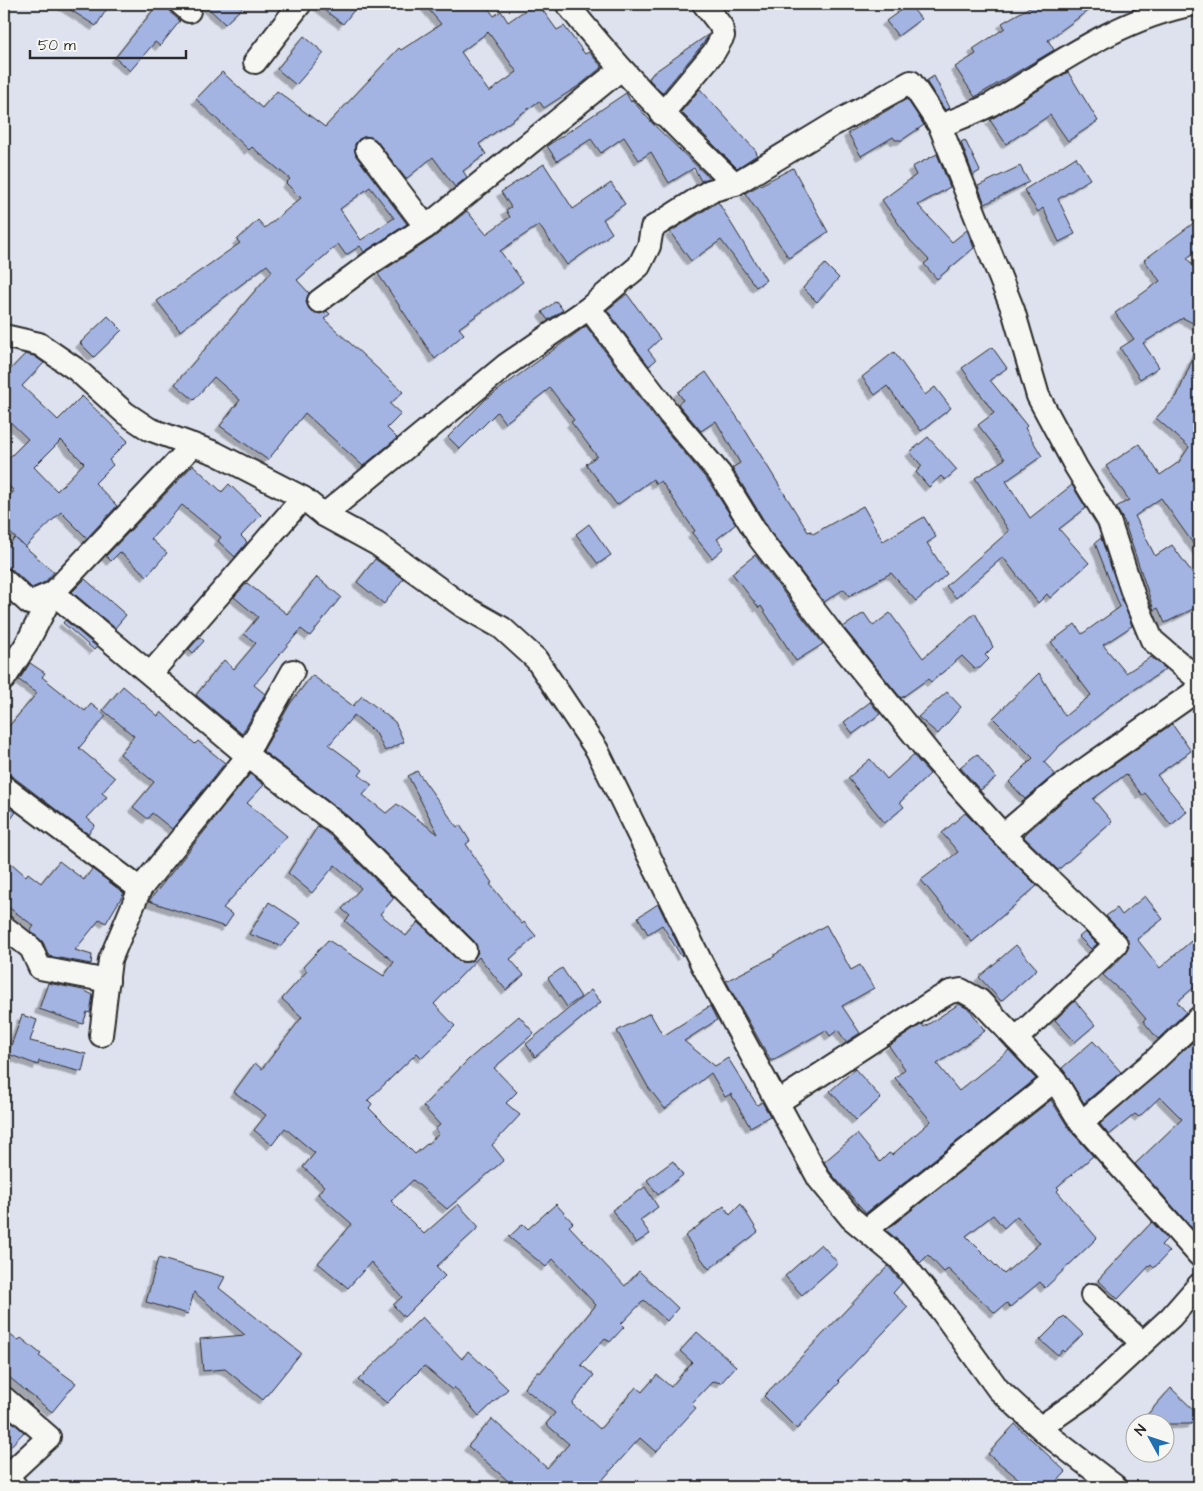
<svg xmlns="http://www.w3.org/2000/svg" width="1203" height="1491" viewBox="0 0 1203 1491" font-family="'Architects Daughter',sans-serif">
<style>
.building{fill:#a3b4e3;stroke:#2b2b2b;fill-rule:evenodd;filter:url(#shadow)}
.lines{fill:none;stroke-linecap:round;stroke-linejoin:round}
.minor-casing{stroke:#2b2b2b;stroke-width:26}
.minor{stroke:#f6f6f2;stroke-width:22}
</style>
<defs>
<filter id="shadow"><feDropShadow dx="-4.5" dy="4.5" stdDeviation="0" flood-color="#0004"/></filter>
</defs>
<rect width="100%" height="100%" fill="#dde2ee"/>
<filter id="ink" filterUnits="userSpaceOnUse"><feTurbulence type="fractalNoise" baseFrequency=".02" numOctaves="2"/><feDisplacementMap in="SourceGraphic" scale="10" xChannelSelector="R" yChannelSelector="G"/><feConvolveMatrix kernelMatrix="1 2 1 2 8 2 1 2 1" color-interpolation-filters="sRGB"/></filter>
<g filter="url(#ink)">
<g class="building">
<path d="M61,4H110L96,26Z"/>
<path d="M158,4H168L172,14L180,21L160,46L155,42L130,71L115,58Z"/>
<path d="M204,4H246L225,24Z"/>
<path d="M316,4H359L343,24Z"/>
<path d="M424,4H485L494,16L501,11L508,22L534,4H538L557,30L564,26L585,54L589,52L602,67L580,85L544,108L539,101L479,144L486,154L463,171L467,177L455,187L433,157L406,179L377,141L366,136L359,139L355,144L356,156L407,224L364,252L360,246L346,255L338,244L297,280L309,293L306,302L309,309L320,314L327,311L330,314L324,319L403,392L390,404L401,414L387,428L397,438L363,466L305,413L268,460L220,426L240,400L214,377L194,400L175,384L272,271L267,265L180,331L157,301L240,243L237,240L258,220L265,228L301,198L286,183L290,179L252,147L249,150L196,99L222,72L262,108L277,91L325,127L399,48L401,50L441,24ZM488,32L517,72L489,92L461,52ZM370,187L394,218L361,240L340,209Z"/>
<path d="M909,4L921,19L898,36L886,21Z"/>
<path d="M1035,4H1097L1048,40L1054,50L975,97L955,67L976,54L973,49L1005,28L1002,23Z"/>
<path d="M709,34L703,44L662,93L649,79L653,73Z"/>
<path d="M304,36L324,53L296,85L277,69Z"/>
<path d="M1068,72L1098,121L1068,141L1050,115L1006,144L990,120Z"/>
<path d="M934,76L950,108L945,110L926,81Z"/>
<path d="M700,89L756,151L757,155L737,168L681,112Z"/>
<path d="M626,93L631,102L632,100L653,124L709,178L701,181L694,168L669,183L651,152L639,160L624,137L601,153L591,139L557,161L547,146Z"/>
<path d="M907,99L924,125L902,140H895L893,137L861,156L848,133Z"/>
<path d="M965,140L980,171L973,175L961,142Z"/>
<path d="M937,154L950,187L918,205L952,242L967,230L974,248L937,279L924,264L929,260L910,240L882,200L916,175L912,167Z"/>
<path d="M1076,157L1090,179L1058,199L1075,234L1059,242L1043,208L1038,212L1024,190Z"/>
<path d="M544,164L573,209L611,183L625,204L603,219L612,233L567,265L539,225L500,251L523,282L459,328L464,334L435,359L378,274L433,238L467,211L486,234L510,217L506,210L511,207L501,192Z"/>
<path d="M1020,166L1029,182L985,204L978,186Z"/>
<path d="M793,168L828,232L789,258L745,193Z"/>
<path d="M718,202L766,280L756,287L721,240L691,261L670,232Z"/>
<path d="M1199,219V249L1187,258L1199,273V326L1183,318L1143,343L1159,367L1140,379L1120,348L1134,339L1115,313L1160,281L1144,260Z"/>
<path d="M825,264L839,278L817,302L803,288Z"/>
<path d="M627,294L660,339L648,350L656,360L649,366L607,310Z"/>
<path d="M556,301L563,310L548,320L542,312Z"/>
<path d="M108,316L122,330L94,357L80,343Z"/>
<path d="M586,326L656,419L709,482L736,524L717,539L724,548L712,558L692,533L695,531L661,481L656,484L653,479L617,505L586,464L597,456L571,422L574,420L550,388L505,423L497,412L460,449L448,437L486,399Z"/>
<path d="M1199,344V552L1161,498L1135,516L1155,556L1172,545L1199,582V606L1165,623L1158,608L1154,610L1124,521L1116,507L1129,500L1106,466L1139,444L1160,475L1179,462L1189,447L1156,418L1177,396Z"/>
<path d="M992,347L1007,368L990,380L1027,426L1025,428L1042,456L1006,481L1030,518L1072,485L1086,508L1059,529L1089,563L1050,598L1047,594L1038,603L1003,557L956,598L946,586L1009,531L975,478L1005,459L978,425L994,413L962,368Z"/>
<path d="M894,352L925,395L935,387L951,408L921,431L887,386L875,395L862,377Z"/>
<path d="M25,354L34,356L44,363L22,386L58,420L82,396L128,441L109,460L113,465L95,483L117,506L87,538L61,512L25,547L4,527V503L14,491L4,481V463L28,439L4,416V370L7,373ZM61,440L84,463L57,491L34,467Z"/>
<path d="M706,372L739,420L808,532L811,531L813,534L863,506L883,541L924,517L936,537L927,543L947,574L916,601L891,573L849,596L844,589L824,602L771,532L732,468L740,463L716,421L701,431L678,404L683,400L678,392Z"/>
<path d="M928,437L957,470L945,480L941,476L929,487L916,472L922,466L910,452Z"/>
<path d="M193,465L222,492L229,484L261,515L241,536L247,542L235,557L218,541L221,537L182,505L151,539L167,553L147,576L120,552L111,561L106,556Z"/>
<path d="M589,524L611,555L598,564L576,534Z"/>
<path d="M15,538L54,572L45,582L32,588L13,570L4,567V550Z"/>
<path d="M1101,538L1132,626L1103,645L1126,673L1151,657L1166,669L1106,708L1107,709L1060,745L1044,762L1055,774L1025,799L1009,782L1033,758L993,718L1039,673L1065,716L1091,695L1051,642L1075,624L1082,634L1120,607L1095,543Z"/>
<path d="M755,555L823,644L796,661L761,606L759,608L732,573Z"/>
<path d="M375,559L403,579L384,604L357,582Z"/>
<path d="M317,577L341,597L310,636L301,629L254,685L265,694L242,734L196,695L224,660L234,669L256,643L244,634L258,617L234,597L247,583L287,614Z"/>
<path d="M85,579L126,615L115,628L72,592Z"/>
<path d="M864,613L873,626L890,613L923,658L975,613L993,647L985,655L989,659L980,668H974L962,656L931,682L928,679L901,698L843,627Z"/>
<path d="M65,620L97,647L94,650L63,623Z"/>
<path d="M200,637L204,641L193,653L189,649Z"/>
<path d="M30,663L45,673L42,677L85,711L91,704L106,716L79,748L115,778L102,793L107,797L87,818L95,825L88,834L12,776L4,774V732L37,693L19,680Z"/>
<path d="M312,675L353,706L362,696L395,722L404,742L385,751L376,733L354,715L329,745L363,770L359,775L372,785L363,795L386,813L397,804L438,834L408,776L417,771L457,827L460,825L470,841L466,844L492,883L490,884L522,924L524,922L536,936L510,959L524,975L506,990L479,957L434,1004L455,1026L422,1058L417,1053L368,1100L372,1104L369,1108L415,1154L439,1134L435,1129L440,1125L423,1106L468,1060L519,1016L534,1033L494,1068L517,1092L506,1103L520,1115L492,1145L504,1160L447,1209L413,1180L391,1201L424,1234L458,1204L479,1227L436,1267L445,1276L404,1317L393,1305L402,1297L371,1262L348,1288L318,1263L352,1224L318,1194L324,1186L303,1167L315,1153L285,1128L272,1145L254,1130L266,1115L234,1092L255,1063L262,1069L302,1017L282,999L307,971L303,967L328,940L384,976L394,962L345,921L350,916L342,909L361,888L335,865L312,893L288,873L318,826L332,837L394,898L380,914L406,936L418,922L461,962H469L478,953L474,941L350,818L263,751L290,704Z"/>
<path d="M123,686L158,716L161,712L195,744L198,741L225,763L172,829L152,813L148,819L133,807L154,782L120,754L134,736L103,710Z"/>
<path d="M947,692L961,707L938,734L918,717Z"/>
<path d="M870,702L880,714L853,734L844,722Z"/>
<path d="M1172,724L1191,751L1157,775L1187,812L1171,825L1145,793L1142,795L1126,774L1093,799L1112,822L1058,870L1023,836L1065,799Z"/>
<path d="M977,754L996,778L980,790L960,767Z"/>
<path d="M913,755L930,774L900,802L904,807L885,823L848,778L870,759L887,779Z"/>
<path d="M250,774L264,785L247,803L287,836L223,908L233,915L225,927L149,901Z"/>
<path d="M4,803L16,812L4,829Z"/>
<path d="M965,813L1037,886L972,942L921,880L958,852L942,833Z"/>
<path d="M4,857L26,876L28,873L41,883L59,861L84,880L92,869L124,893L106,923L100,919L75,950L92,955L91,964L49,956L43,942L30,931L34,926L4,904Z"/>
<path d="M1145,896L1163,919L1137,939L1160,968L1191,941L1199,951V983L1177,1002L1186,1012L1158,1039L1143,1021L1146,1019L1127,997L1103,975L1125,954L1129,947L1125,935L1106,916L1117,908L1122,915Z"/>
<path d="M269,902L301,923L281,946L249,934Z"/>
<path d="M658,904L683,955L681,956L662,925L648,934L638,917Z"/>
<path d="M826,925L851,970L860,965L874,988L842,1006L860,1033L846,1042L838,1030L830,1036L826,1030L771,1061L726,981L775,956L774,955Z"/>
<path d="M1085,932L1097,944L1091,949L1079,937Z"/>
<path d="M1016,945L1037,969L1001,1001L979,977Z"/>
<path d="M562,968L581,997L567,1007L548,978Z"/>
<path d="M48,983L83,990L93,995L90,1013L87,1012L83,1024L39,1009Z"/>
<path d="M591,990L601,1002L535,1057L526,1044Z"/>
<path d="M1075,1001L1095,1025L1075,1042L1055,1020Z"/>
<path d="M959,1004L970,1010L985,1031L937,1064L959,1091L1009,1050L1036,1079L866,1213L830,1172L824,1162L857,1134L880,1162L889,1153L892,1155L931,1121L895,1078L905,1069L889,1046L922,1024L924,1027Z"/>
<path d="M710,1006L717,1020L684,1041L715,1066L728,1058L757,1105L762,1102L770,1116L750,1127L731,1094L725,1097L711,1073L665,1109L648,1087L617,1031L650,1013L663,1036Z"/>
<path d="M22,1015L37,1020L30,1041L86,1054L82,1072L39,1061L38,1065L8,1054Z"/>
<path d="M1093,1041L1121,1072L1084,1103L1062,1068Z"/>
<path d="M1193,1042L1199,1049V1236L1135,1164L1182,1119L1160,1097L1139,1117L1135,1114L1109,1135L1100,1124Z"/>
<path d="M855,1069L881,1098L856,1120L830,1091Z"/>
<path d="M1051,1100L1070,1130L1093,1156L1057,1187L1059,1189L1057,1191L1097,1238L1045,1288L1040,1282L1010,1307L1007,1303L995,1313L948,1269L944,1272L928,1255L920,1263L907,1248L886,1230ZM993,1215L1004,1228L1017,1216L1040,1243L1004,1274L966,1236Z"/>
<path d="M673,1161L683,1175L658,1195L647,1180Z"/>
<path d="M645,1187L658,1207L640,1220L650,1234L636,1243L612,1210Z"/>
<path d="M556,1204L573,1223L569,1226L625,1286L639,1271L678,1308L667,1321L644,1300L621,1324L624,1327L610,1342L605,1338L581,1365L594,1375L572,1404L600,1429L636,1387L642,1392L657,1375L671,1387L692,1362L680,1351L697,1332L736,1366L721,1383L713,1381L691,1404L696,1408L656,1452L640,1438L596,1487H515L468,1446L492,1419L547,1468L569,1444L546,1424L555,1413L524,1388L538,1371L540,1373L596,1305L553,1259L546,1267L509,1237L523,1224L528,1229Z"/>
<path d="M741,1204L758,1232L709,1269L685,1236L724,1206L730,1215Z"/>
<path d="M1152,1222L1167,1239L1161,1245L1169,1252L1154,1268L1151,1264L1118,1299L1098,1280Z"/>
<path d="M821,1244L838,1263L802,1295L785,1276Z"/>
<path d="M158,1258L225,1277L219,1288L301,1353L263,1400L225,1369L203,1371L200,1339L245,1335L194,1292L188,1314L146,1302Z"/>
<path d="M888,1266L902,1283L893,1293L908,1307L838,1380L840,1382L797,1429L764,1396Z"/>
<path d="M1064,1316L1083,1334L1064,1352L1062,1350L1058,1355L1040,1340Z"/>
<path d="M422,1317L462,1359L468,1351L508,1389L479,1416L454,1387L452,1390L424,1366L387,1403L358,1380Z"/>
<path d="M4,1330L18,1341L21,1338L41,1354L39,1356L76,1383L52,1412L4,1373Z"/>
<path d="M1171,1388L1199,1415L1191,1424H1139Z"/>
<path d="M4,1415L24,1432L4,1453Z"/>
<path d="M1015,1424L1066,1472L1052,1487H1029L988,1454Z"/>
</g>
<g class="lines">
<g class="minor-casing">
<g id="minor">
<path d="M181,4L189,11"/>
<path d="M567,4C618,69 675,127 735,184"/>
<path d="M255,62L300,4"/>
<path d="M662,114L714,52L723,36L721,26L704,4"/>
<path d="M940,126C957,119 974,113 990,105C1055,66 1118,18 1195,4"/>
<path d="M367,149L426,227"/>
<path d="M319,301L369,264L426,227L621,69"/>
<path d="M589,308L670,415L720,474L760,539L833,635L929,753L1003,835L1116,944L1016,1039"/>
<path d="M4,336L39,344L77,370L125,413L149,429L215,453L303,498L324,515L377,544L463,606L502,628L536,659L597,750L702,964L819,1179L851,1218L899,1258L943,1313L998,1389L1048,1435L1116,1487"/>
<path d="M324,515L506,365L589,308L639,266L649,246L652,228L710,191L735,184L834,124L911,82L940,126L1013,310L1038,396L1076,467L1109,521L1134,597L1152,640L1199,680"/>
<path d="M4,580L29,603L53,593L193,445"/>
<path d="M151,673L303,498"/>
<path d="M4,679L26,645L53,593L248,756L341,827L465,950"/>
<path d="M4,787L140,889L248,756V751L293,671"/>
<path d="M1003,835L1057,789L1199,689"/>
<path d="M4,927L31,948L40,968L108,981"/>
<path d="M101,1035L110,960L140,889"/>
<path d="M778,1102L934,1001L950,992L961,990L979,1000L1055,1080L1081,1123L1199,1255"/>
<path d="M1081,1123L1154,1061L1199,1018"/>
<path d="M866,1230L1055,1080"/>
<path d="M1092,1295L1142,1343"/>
<path d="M4,1398L49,1437L7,1476L16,1487"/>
<path d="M1041,1427L1087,1395L1171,1317L1199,1285"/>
</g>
</g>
<use href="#minor" class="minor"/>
</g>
</g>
<rect width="1203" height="1491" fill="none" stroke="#f6f6f2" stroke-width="20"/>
<rect x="10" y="10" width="1183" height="1471" fill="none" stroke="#2b2b2b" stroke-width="2" filter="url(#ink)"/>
<g transform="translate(1150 1438) rotate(310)"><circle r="24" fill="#f6f6f2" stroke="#a5a5a2"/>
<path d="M0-4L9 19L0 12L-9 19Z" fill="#1f6fb2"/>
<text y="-8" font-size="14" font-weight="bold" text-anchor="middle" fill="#2b2b2b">N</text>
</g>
<path d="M30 50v8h156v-8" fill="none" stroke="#2b2b2b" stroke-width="2.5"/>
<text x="38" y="50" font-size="15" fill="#2b2b2b" stroke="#f6f6f2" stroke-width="4" paint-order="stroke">50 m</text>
</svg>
